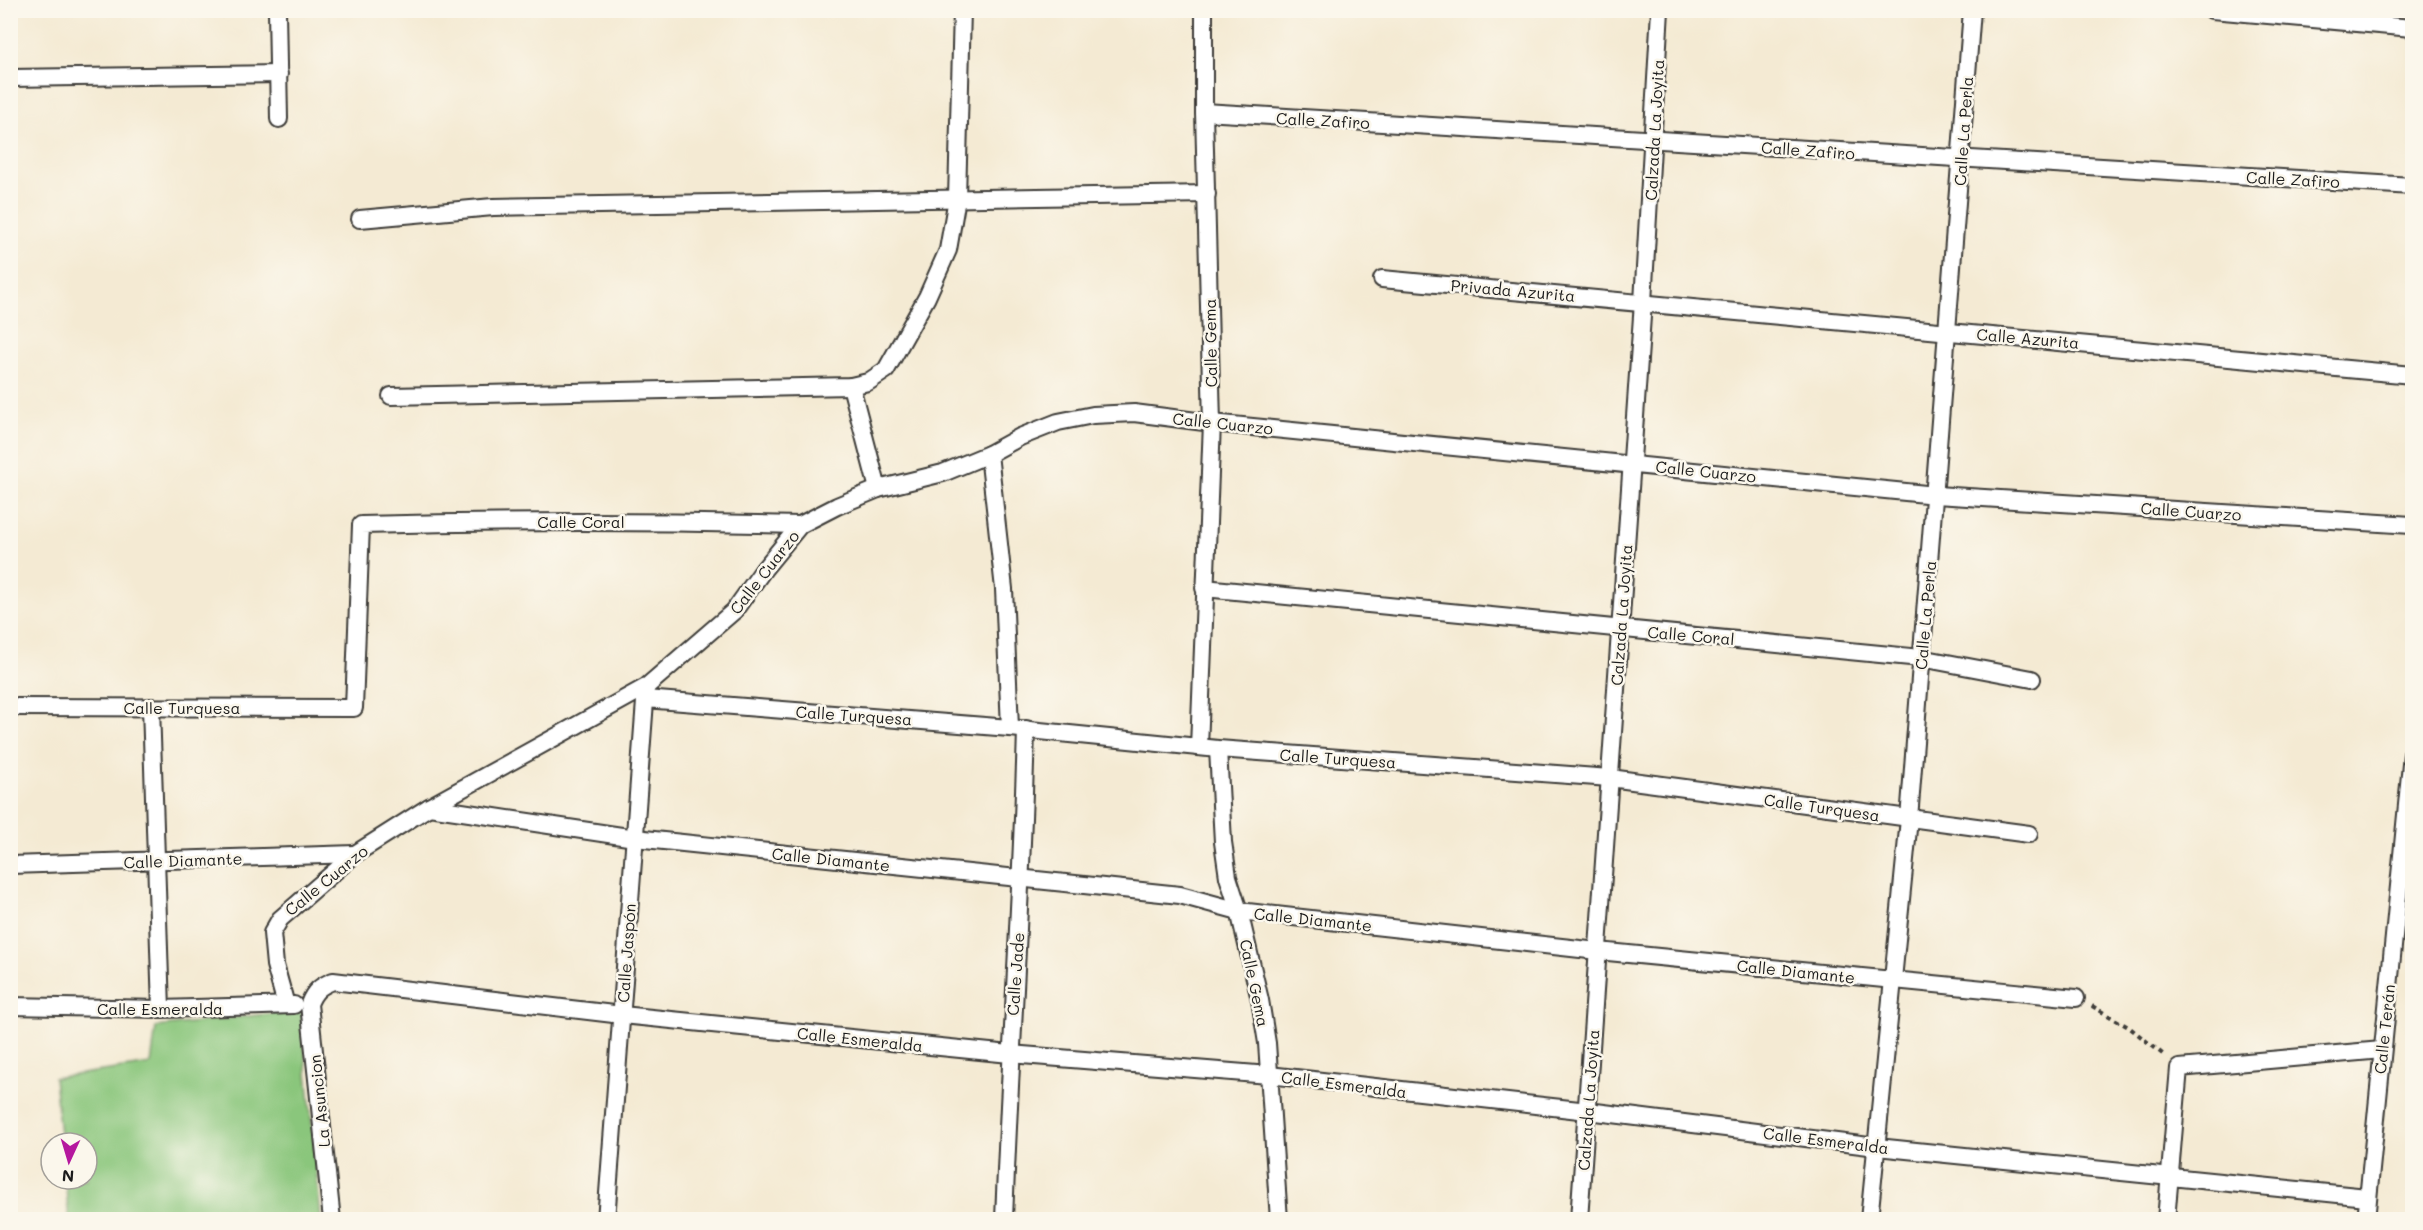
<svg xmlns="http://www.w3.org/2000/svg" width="2423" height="1230" viewBox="0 0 2423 1230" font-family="Mali,sans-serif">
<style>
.green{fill:#8ac67b;stroke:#53714c;stroke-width:1.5}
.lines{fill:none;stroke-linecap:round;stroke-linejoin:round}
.street-casing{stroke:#3c3b37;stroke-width:20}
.path{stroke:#3c3b37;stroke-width:4;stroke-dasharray:4.5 4.5;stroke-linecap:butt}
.street{stroke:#fff;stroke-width:16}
.labels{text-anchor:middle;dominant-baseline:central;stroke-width:5;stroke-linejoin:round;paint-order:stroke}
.street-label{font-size:16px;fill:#1c1c1c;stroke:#fbf7ec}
</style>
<rect width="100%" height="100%" fill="#fbf7ec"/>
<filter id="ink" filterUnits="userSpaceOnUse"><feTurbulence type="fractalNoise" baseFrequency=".0167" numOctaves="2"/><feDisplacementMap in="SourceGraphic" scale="12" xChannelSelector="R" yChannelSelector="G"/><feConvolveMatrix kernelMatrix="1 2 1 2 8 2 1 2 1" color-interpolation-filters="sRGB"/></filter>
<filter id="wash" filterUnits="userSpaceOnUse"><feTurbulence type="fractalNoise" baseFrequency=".008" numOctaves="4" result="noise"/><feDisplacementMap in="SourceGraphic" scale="24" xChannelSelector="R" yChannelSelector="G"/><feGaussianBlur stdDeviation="1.35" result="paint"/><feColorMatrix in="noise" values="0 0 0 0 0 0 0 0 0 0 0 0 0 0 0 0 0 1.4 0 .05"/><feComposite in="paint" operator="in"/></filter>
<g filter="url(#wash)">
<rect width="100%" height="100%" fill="#f4ead3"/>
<path class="green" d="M301,1010L321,1219H69L65,1179H87V1143H61L54,1078L151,1064L156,1027Z"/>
</g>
<g filter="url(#ink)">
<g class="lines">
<g class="street-casing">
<g id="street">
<path d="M277,10L279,119"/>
<path d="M2212,10L2412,28"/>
<path d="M10,78L279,74"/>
<path d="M1204,112L2412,186"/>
<path d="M360,219L493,207L1207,194"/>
<path d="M1382,279L2412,375"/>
<path d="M851,386L878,489"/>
<path d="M391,396L851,386L868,382L886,370L927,297L948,250L957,198L962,10"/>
<path d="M989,454L1004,589L1010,728"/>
<path d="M1204,588L1921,658L2032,679"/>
<path d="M645,699L1010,728L1218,749L1610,778L2029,834"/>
<path d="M10,707L354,708L361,525C508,521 654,521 800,525"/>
<path d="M151,707L161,1009"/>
<path d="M1199,747L1212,423L1204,112V10"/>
<path d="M1218,749L1223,842L1228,877L1239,911L1260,1000L1267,1043L1279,1220"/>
<path d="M429,807L635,838L1180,895L1239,911L1598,951L2076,998"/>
<path d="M10,865L355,854"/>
<path d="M286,1005L275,965L272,933L280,919L355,854L429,807L646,687L734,611L764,569L800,525L837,506L878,489L943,473L989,454L1020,437L1058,422L1093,415L1134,413L1212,423L1936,495L2412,525"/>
<path d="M10,1006L161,1009L294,1005"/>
<path d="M332,1220L309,1004C314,991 320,986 333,981L622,1015L1010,1054L1269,1075L1588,1111L1877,1147L2367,1197"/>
<path d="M606,1220L646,688"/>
<path d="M1004,1220C1010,1056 1022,893 1026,729"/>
<path d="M1579,1220L1643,302L1660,10"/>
<path d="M1869,1220L1909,819L1972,10"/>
<path d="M2166,1220L2179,1068L2382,1050"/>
<path d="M2366,1220L2412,754"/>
</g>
</g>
<path class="path" d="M2092,1006L2130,1028L2165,1056"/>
<use href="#street" class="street"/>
</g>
</g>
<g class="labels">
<g class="street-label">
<text transform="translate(1323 120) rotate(3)">Calle Zafiro</text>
<text transform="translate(1654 130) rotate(-87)">Calzada La Joyita</text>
<text transform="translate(1963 131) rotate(-86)">Calle La Perla</text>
<text transform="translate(1808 150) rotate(4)">Calle Zafiro</text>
<text transform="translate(2293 179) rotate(3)">Calle Zafiro</text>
<text transform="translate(1513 290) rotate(5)">Privada Azurita</text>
<text transform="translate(2028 338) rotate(5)">Calle Azurita</text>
<text transform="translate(1210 343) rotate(-91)">Calle Gema</text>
<text transform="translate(1223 423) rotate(6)">Calle Cuarzo</text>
<text transform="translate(1706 471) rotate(6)">Calle Cuarzo</text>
<text transform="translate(2191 511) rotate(4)">Calle Cuarzo</text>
<text x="581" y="521">Calle Coral</text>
<text transform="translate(764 572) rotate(-52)">Calle Cuarzo</text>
<text transform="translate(1621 615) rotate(-86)">Calzada La Joyita</text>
<text transform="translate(1925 615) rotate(-85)">Calle La Perla</text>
<text transform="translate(1691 635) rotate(5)">Calle Coral</text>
<text x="182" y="707">Calle Turquesa</text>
<text transform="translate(854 715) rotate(4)">Calle Turquesa</text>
<text transform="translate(1338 758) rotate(4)">Calle Turquesa</text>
<text transform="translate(1822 807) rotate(8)">Calle Turquesa</text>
<text transform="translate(831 859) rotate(6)">Calle Diamante</text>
<text transform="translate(183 860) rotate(-2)">Calle Diamante</text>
<text transform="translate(326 880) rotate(-39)">Calle Cuarzo</text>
<text transform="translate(1313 919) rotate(6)">Calle Diamante</text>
<text transform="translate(626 953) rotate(-86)">Calle Jaspón</text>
<text transform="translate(1796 971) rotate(6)">Calle Diamante</text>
<text transform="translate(1015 974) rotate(-86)">Calle Jade</text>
<text transform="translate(1255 983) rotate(78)">Calle Gema</text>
<text x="160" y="1008">Calle Esmeralda</text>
<text transform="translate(2384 1029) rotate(-84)">Calle Terán</text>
<text transform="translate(860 1039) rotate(6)">Calle Esmeralda</text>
<text transform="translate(1344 1084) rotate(7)">Calle Esmeralda</text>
<text transform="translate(1588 1100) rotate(-86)">Calzada La Joyita</text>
<text transform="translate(319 1101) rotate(-96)">La Asuncion</text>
<text transform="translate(1826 1140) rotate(7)">Calle Esmeralda</text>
</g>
</g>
<rect width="2423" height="1230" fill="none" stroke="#fbf7ec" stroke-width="36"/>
<g transform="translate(69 1161) rotate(184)"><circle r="28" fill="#fbf7ec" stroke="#a29f99" stroke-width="1.5"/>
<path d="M0-4.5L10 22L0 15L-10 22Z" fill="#b5179e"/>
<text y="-9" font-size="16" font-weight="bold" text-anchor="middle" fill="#1c1c1c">N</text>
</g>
</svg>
